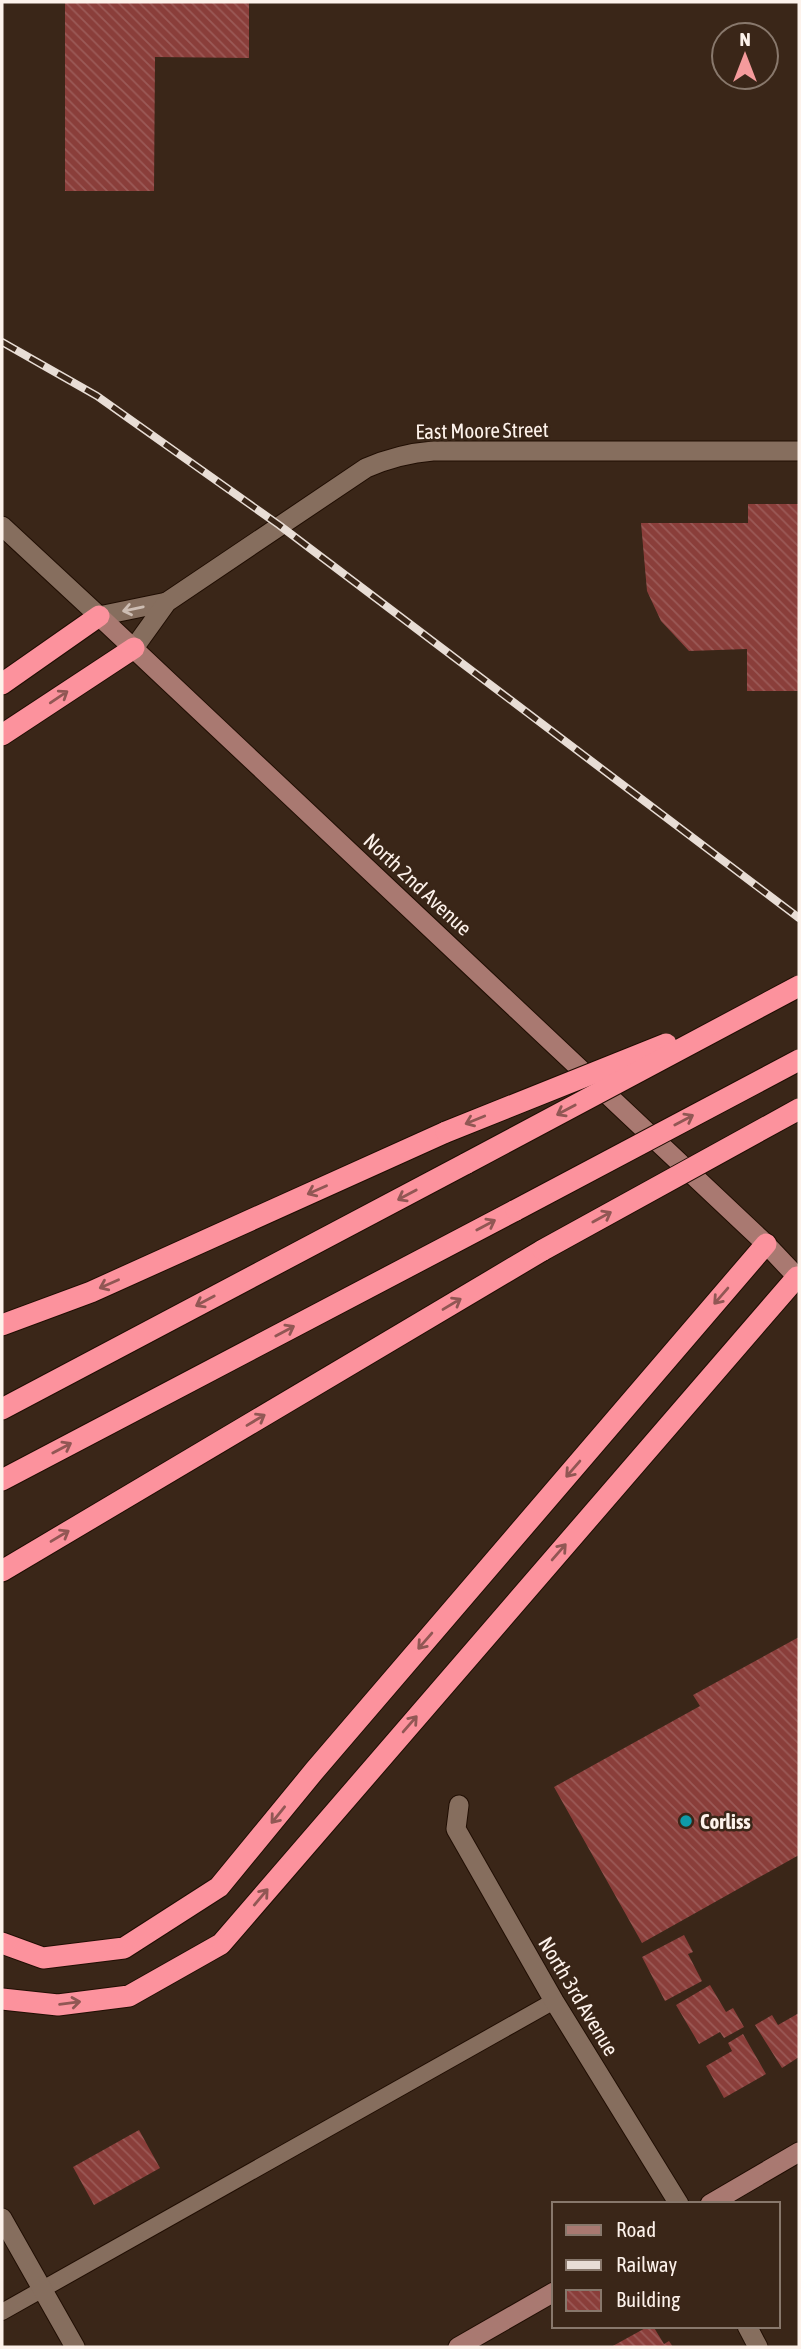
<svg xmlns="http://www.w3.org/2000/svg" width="801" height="2349" viewBox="0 0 801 2349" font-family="'Asap Condensed',sans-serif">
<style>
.building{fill:url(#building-back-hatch)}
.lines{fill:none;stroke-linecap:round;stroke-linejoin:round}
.service-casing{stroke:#200e03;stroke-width:18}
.minor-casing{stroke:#200e03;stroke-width:21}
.tertiary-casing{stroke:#200e03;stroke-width:21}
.secondary-casing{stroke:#200e03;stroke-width:21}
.motorway-casing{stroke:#200e03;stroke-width:23}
.service{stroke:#866e5e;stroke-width:16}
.minor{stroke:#866e5e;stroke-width:19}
.tertiary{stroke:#866e5e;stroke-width:19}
.secondary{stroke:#a97971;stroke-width:19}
.motorway{stroke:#fc929d;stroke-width:21}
.rail-casing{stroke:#e8ddd5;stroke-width:8}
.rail{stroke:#3a2618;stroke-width:5;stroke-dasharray:16;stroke-linecap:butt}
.motorway-bridge-casing{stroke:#200e03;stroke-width:23;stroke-linecap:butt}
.motorway-bridge{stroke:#fc929d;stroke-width:21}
.oneway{stroke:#cdbdb3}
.oneway2{stroke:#915754}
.culture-dot{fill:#0f9aa8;stroke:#3a2618;stroke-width:2.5}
.labels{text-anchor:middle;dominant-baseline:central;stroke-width:5;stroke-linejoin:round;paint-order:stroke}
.street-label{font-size:21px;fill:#fdf2eb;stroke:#3a2618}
.poi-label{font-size:21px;font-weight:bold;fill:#fdf2eb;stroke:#3a2618;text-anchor:start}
</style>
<defs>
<pattern id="building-back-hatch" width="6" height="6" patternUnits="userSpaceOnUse" patternTransform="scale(1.75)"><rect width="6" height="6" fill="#8a3e3a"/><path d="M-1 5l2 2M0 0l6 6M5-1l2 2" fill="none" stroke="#9b5a57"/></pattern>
</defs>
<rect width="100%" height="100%" fill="#3a2618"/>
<g class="building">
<path d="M65,2H249V58L155,57L154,191H65Z"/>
<path d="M748,504H799V691H747V649L689,651L661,621L647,591L641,523H748Z"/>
<path d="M799,1637V1855L642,1943L554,1787L700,1706L693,1695Z"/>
<path d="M684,1935L693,1952L688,1954L702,1981L665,2001L642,1957Z"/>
<path d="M710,1985L726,2012L733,2008L744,2027L724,2038L720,2032L699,2044L676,2005Z"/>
<path d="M799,2013V2057L782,2068L755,2025L772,2015L778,2025Z"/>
<path d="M743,2034L766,2074L724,2098L706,2066L732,2051L728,2043Z"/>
<path d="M139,2130L160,2168L94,2205L73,2167Z"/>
<path d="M649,2326H653L664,2344L669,2341L673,2347H611Z"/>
</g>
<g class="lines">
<g class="service-casing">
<path id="service" d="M2,2312L554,2001"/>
</g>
<g class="minor-casing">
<g id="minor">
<path d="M99,616L167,602"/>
<path d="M134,648L167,602L366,468C389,458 408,453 433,451H799"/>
<path d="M459,1805L456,1829L554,2001L679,2204"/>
<path d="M2,2218L75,2347"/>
</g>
</g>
<g class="tertiary-casing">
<g id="tertiary">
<path d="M2,526L99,616"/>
<path d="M747,2326L758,2347"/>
</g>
</g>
<g class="secondary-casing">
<g id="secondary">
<path d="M99,616L766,1244L799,1279"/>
<path d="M710,2204L799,2152"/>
<path d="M458,2347L554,2292"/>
</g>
</g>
<g class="motorway-casing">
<g id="motorway">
<path d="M2,684L99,616"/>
<path d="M2,735L134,648"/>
<path d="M2,1325L91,1292L446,1132"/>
<path d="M2,1409L467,1163"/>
<path d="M2,1480L516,1210"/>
<path d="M2,1571L543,1250"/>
<path d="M2,1943L43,1958L124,1948L219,1887L315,1770L766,1244"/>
<path d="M2,1999L58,2005L129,1996L221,1944L797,1277"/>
</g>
</g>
<use href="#service" class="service"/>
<use href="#minor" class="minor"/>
<use href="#tertiary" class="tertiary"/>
<use href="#secondary" class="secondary"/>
<use href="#motorway" class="motorway"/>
<g class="rail-casing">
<path id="rail" d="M2,342L97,396L279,525L799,918"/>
</g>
<use href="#rail" class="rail"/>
<g class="motorway-bridge-casing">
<g id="motorway-bridge">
<path d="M446,1132L666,1044"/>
<path d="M467,1163L799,986"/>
<path d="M516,1210L799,1060"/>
<path d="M543,1250L799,1109"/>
</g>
</g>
<use href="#motorway-bridge" class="motorway-bridge"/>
</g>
<defs><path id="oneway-shaft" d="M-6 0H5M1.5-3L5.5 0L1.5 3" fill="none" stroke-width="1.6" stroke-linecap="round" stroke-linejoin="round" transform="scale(1.75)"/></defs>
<use class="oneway" href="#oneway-shaft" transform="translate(133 609) rotate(168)"/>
<g class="oneway2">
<use href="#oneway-shaft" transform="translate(59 697) rotate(-34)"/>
<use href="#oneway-shaft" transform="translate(566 1110) rotate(152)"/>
<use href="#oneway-shaft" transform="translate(475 1120) rotate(158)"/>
<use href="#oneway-shaft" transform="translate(684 1120) rotate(-28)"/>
<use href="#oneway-shaft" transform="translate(317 1190) rotate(156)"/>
<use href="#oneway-shaft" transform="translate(407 1195) rotate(152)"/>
<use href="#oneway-shaft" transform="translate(602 1217) rotate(-29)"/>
<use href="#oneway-shaft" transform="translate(486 1225) rotate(-28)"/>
<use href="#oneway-shaft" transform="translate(109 1284) rotate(156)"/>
<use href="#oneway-shaft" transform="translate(721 1296) rotate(131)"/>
<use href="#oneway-shaft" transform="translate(205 1301) rotate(152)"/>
<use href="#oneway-shaft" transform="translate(452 1304) rotate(-31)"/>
<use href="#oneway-shaft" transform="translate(285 1331) rotate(-28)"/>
<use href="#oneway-shaft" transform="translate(256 1420) rotate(-31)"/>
<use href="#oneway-shaft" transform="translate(62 1448) rotate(-28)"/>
<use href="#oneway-shaft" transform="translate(573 1469) rotate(131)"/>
<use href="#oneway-shaft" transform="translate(60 1536) rotate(-31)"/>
<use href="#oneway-shaft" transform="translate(559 1552) rotate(-49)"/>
<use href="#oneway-shaft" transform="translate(425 1641) rotate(131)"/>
<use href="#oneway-shaft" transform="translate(410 1724) rotate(-49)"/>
<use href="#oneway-shaft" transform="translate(278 1815) rotate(129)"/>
<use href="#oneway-shaft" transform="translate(261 1897) rotate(-50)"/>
<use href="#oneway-shaft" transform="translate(70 2003) rotate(-7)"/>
</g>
<circle class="culture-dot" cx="686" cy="1821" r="7"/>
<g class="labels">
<g class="street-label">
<text transform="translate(482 430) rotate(-1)">East Moore Street</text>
<text transform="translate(418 884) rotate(43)">North 2nd Avenue</text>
<text transform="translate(579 1996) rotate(59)">North 3rd Avenue</text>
</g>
<g class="poi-label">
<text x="700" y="1821">Corliss</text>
</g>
</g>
<rect width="801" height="2349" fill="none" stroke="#fdf2eb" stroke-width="7"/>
<rect x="552" y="2202" width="228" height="126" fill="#3a2618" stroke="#88786c" stroke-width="2"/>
<rect x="566" y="2225" width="35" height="10" fill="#a97971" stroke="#88786c" stroke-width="2"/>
<text x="616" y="2237" font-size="21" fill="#fdf2eb">Road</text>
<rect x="566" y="2260" width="35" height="10" fill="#e8ddd5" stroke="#88786c" stroke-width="2"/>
<text x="616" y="2272" font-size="21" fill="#fdf2eb">Railway</text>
<rect x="566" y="2290" width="35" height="21" fill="url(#building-back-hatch)" stroke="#88786c" stroke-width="2"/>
<text x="616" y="2307" font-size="21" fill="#fdf2eb">Building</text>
<g transform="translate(745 56)"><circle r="33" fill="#3a2618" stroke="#88786c" stroke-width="2"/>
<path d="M0-5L12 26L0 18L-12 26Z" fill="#f59b9c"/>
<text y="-10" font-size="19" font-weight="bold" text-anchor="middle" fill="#fdf2eb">N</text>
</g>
</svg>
